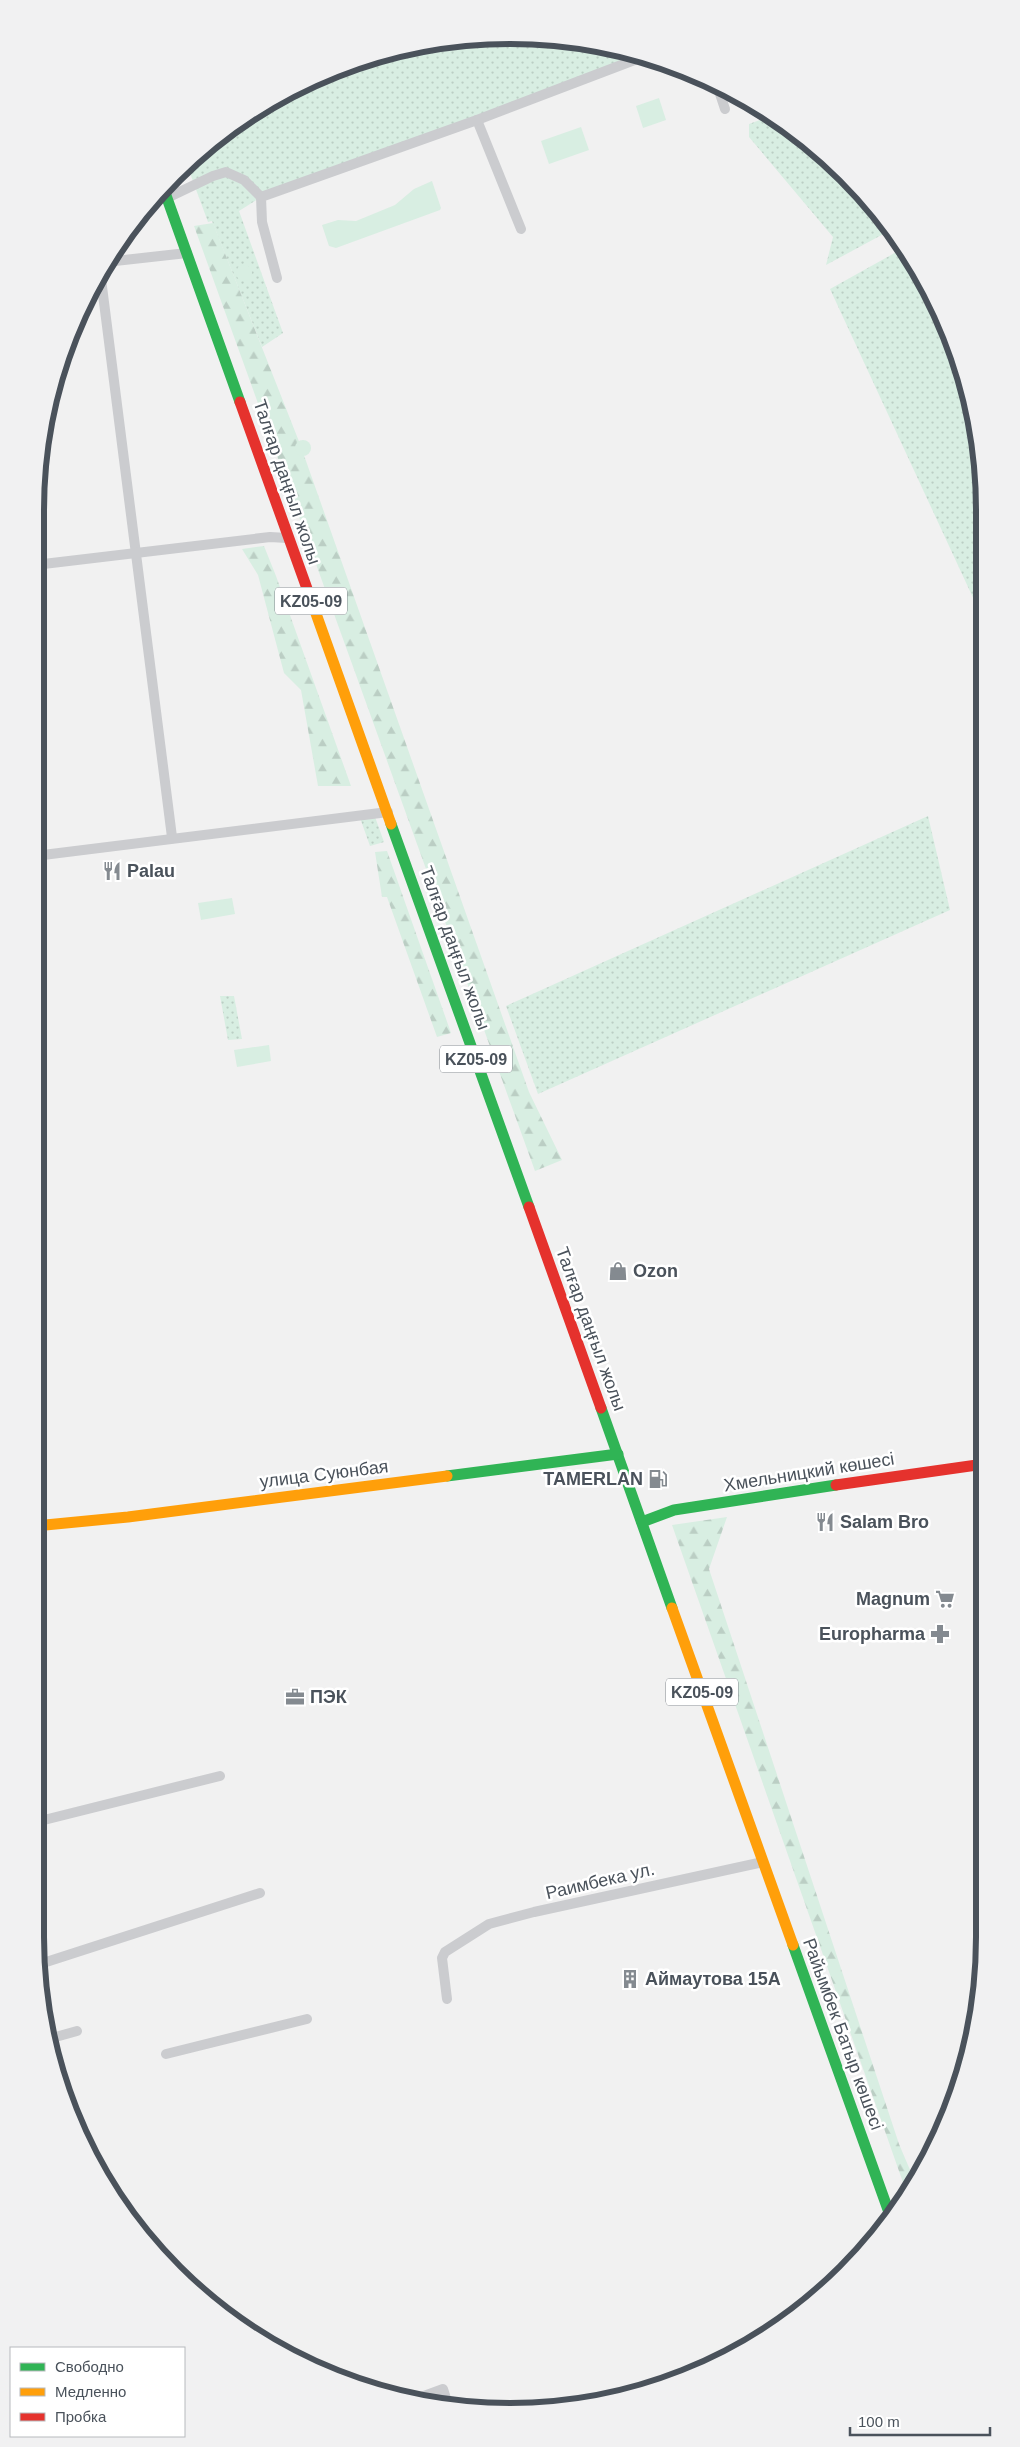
<svg xmlns="http://www.w3.org/2000/svg" width="1020" height="2447" viewBox="0 0 1020 2447" font-family="Arial,sans-serif">
<style>
.grass{fill:url(#grass-dots)}
.forest{fill:url(#forest-firs)}
.park{fill:#d8eee2}
.lines{fill:none;stroke-linecap:round;stroke-linejoin:round}
.street{stroke:#cbcccf;stroke-width:10}
.fast{stroke:#30b455;stroke-width:11}
.slow{stroke:#ff9f0a;stroke-width:11}
.jam{stroke:#e5322d;stroke-width:11}
.labels{text-anchor:middle;dominant-baseline:central;stroke-width:5;stroke-linejoin:round;paint-order:stroke}
.shield{fill:#fff;stroke:#80868c;stroke-width:1}
.shield-label{font-size:16px;font-weight:bold;fill:#4a525b}
.street-label{font-size:18px;fill:#4a525b;stroke:#fff}
.poi-label{font-size:18px;font-weight:bold;fill:#4a525b;stroke:#fff;text-anchor:start}
.rim{fill:none;stroke:#4a525b;stroke-width:6}
</style>
<defs>
<pattern id="grass-dots" width="8" height="8" patternUnits="userSpaceOnUse" patternTransform="scale(1.25)"><rect width="8" height="8" fill="#d8eee2"/><path d="M2 2h.1M6 6h.1" fill="none" stroke="#bbcec4" stroke-width="1.8" stroke-linecap="round"/></pattern>
<pattern id="forest-firs" width="22" height="20" patternUnits="userSpaceOnUse" patternTransform="scale(1.25)"><rect width="22" height="20" fill="#d8eee2"/><path d="M5 1l3.5 6h-7zM16 11l3.5 6h-7z" fill="#bbcec4"/></pattern>
</defs>
<rect width="100%" height="100%" fill="#f1f1f1"/>
<g class="grass">
<path d="M479,36L572,39L645,56L261,197L239,211L283,333L262,347L212,221L208,222L187,165L221,133L300,84L387,51Z"/>
<path d="M774,115L867,197L889,231L826,265L833,237L749,137V124Z"/>
<path d="M900,250L949,328L981,448V615L830,289Z"/>
<path d="M374,814L384,842L370,846L359,815Z"/>
<path d="M928,816L950,910L538,1094L506,1006Z"/>
<path d="M220,996H234L242,1039L228,1040Z"/>
</g>
<g class="forest">
<path d="M213,223L300,444L529,1092L562,1160L535,1171L194,226Z"/>
<path d="M264,546L276,576L351,786H318L301,690L284,673L258,575L242,549Z"/>
<path d="M387,851L451,1033L437,1037L387,897H382L375,852Z"/>
<path d="M727,1517L709,1569L899,2144L913,2177L906,2191L672,1525Z"/>
</g>
<g class="park">
<path d="M659,98L666,120L643,128L636,106Z"/>
<path d="M581,127L589,150L549,164L541,141Z"/>
<path d="M432,181L441,208L440,210L336,248L329,246L322,225L338,220L356,221L395,205L414,189Z"/>
<circle cx="244" cy="273" r="8"/>
<circle cx="303" cy="448" r="8"/>
<path d="M232,898L235,914L201,920L198,903Z"/>
<path d="M269,1045L271,1061L237,1067L234,1050Z"/>
</g>
<g class="lines">
<g class="street">
<path d="M718,88L725,109"/>
<path d="M477,120L521,229"/>
<path d="M167,198L213,176L226,172L244,180L261,197"/>
<path d="M106,262L187,253"/>
<path d="M100,271L172,837"/>
<path d="M277,278L262,222L261,197L477,120L645,56"/>
<path d="M35,565L270,537L287,538"/>
<path d="M35,856L388,812"/>
<path d="M44,1820L220,1776"/>
<path d="M40,1964L260,1893"/>
<path d="M447,1999L442,1958L445,1952L489,1924L534,1912L763,1862"/>
<path d="M52,2038L77,2031"/>
<path d="M166,2054L307,2019"/>
<path d="M413,2400L443,2389L449,2408"/>
</g>
<g class="fast">
<path d="M163,187L240,402"/>
<path d="M391,824L529,1207"/>
<path d="M601,1408L672,1608"/>
<path d="M447,1476L618,1454"/>
<path d="M642,1522L674,1510L836,1485"/>
<path d="M793,1945L891,2218"/>
</g>
<g class="slow">
<path d="M314,608L391,824"/>
<path d="M35,1526L128,1517L447,1476"/>
<path d="M672,1608L793,1945"/>
</g>
<g class="jam">
<path d="M240,402L314,608"/>
<path d="M529,1207L601,1408"/>
<path d="M836,1485L984,1464"/>
</g>
</g>
<defs>
<g id="restaurant-bare" transform="scale(1.5)"><path d="M-5-6h1v4h1v-4h1v4h1v-4h1v5L-1.5 .5V6h-2V.5L-5-1ZM5-6V6H3V1.5H1.5Q1.5-4 5-6Z" fill="#848a90" stroke="#fff" stroke-width="2.5" paint-order="stroke"/></g>
<g id="shop-bare" transform="scale(1.5)"><path d="M-5-2.5h2.3a2.7 3.5 0 0 1 5.4 0H5L5.5 6h-11ZM-1.5-2.5h3a1.5 2.3 0 0 0-3 0Z" fill="#848a90" stroke="#fff" stroke-width="2.5" paint-order="stroke"/></g>
<g id="fuel-bare" transform="scale(1.5)"><path d="M-5.5-6h7V0h2V4h1.3V-2.5L3-4.5l.8-.8L6-3V5H2.5V1h-1V6h-7ZM-4.2-4.7v3.2H.2V-4.7Z" fill="#848a90" stroke="#fff" stroke-width="2.5" paint-order="stroke"/></g>
<g id="supermarket-bare" transform="scale(1.5)"><path d="M-6-5.5h2.5l.6 2H6L4.5 2H-2.5L-4.4-4H-6ZM-1.5 3.2a1.3 1.3 0 1 0 .1 0ZM3 3.2a1.3 1.3 0 1 0 .1 0Z" fill="#848a90" stroke="#fff" stroke-width="2.5" paint-order="stroke"/></g>
<g id="pharmacy-bare" transform="scale(1.5)"><path d="M-2-6h4v4h4v4h-4v4h-4v-4h-4v-4h4Z" fill="#848a90" stroke="#fff" stroke-width="2.5" paint-order="stroke"/></g>
<g id="office-bare" transform="scale(1.5)"><path d="M-6-3h4V-5.5h4V-3h4V5H-6ZM-1-4.5V-3h2v-1.5ZM-6 0V1H6V0Z" fill="#848a90" stroke="#fff" stroke-width="2.5" paint-order="stroke"/></g>
<g id="building-bare" transform="scale(1.5)"><path d="M-4-6H4V6H1V3H-1V6H-4ZM-2.5-4.3h1.7v1.8h-1.7ZM.8-4.3h1.7v1.8H.8ZM-2.5-1h1.7V.8h-1.7ZM.8-1h1.7V.8H.8Z" fill="#848a90" stroke="#fff" stroke-width="2.5" paint-order="stroke"/></g>
</defs>
<g fill-rule="evenodd">
<use href="#restaurant-bare" x="112" y="871"/>
<use href="#shop-bare" x="618" y="1271"/>
<use href="#fuel-bare" x="658" y="1479"/>
<use href="#restaurant-bare" x="825" y="1522"/>
<use href="#supermarket-bare" x="945" y="1599"/>
<use href="#pharmacy-bare" x="940" y="1634"/>
<use href="#office-bare" x="295" y="1697"/>
<use href="#building-bare" x="630" y="1979"/>
</g>
<g class="labels">
<g class="shield">
<rect x="275" y="587.5" width="72" height="27" rx="4"/>
<rect x="440" y="1045.5" width="72" height="27" rx="4"/>
<rect x="666" y="1678.5" width="72" height="27" rx="4"/>
</g>
<g class="shield-label">
<text x="311" y="601">KZ05-09</text>
<text x="476" y="1059">KZ05-09</text>
<text x="702" y="1692">KZ05-09</text>
</g>
<g class="street-label">
<text transform="translate(287 482) rotate(71)">Талғар даңғыл жолы</text>
<text transform="translate(455 948) rotate(70)">Талғар даңғыл жолы</text>
<text transform="translate(591 1329) rotate(70)">Талғар даңғыл жолы</text>
<text transform="translate(809 1472) rotate(-9)">Хмельницкий көшесі</text>
<text transform="translate(324 1474) rotate(-7)">улица Суюнбая</text>
<text transform="translate(600 1881) rotate(-13)">Раимбека ул.</text>
<text transform="translate(843 2034) rotate(70)">Райымбек Батыр көшесі</text>
</g>
<g class="poi-label">
<text x="127" y="871">Palau</text>
<text x="633" y="1271">Ozon</text>
<text x="643" y="1479" text-anchor="end">TAMERLAN</text>
<text x="840" y="1522">Salam Bro</text>
<text x="930" y="1599" text-anchor="end">Magnum</text>
<text x="925" y="1634" text-anchor="end">Europharma</text>
<text x="310" y="1697">ПЭК</text>
<text x="645" y="1979">Аймаутова 15А</text>
</g>
</g>
<path d="M0 0H1020V2447H0ZM510 44H510A466 466 0 0 1 976 510V1937A466 466 0 0 1 510 2403H510A466 466 0 0 1 44 1937V510A466 466 0 0 1 510 44Z" fill="#f1f1f2" fill-rule="evenodd"/>
<path class="rim" d="M510 44H510A466 466 0 0 1 976 510V1937A466 466 0 0 1 510 2403H510A466 466 0 0 1 44 1937V510A466 466 0 0 1 510 44Z"/>
<rect x="10" y="2347" width="175" height="90" fill="#ffffff" stroke="#b7babd"/>
<rect x="20" y="2363" width="25" height="8" fill="#30b455" stroke="#b7babd"/>
<text x="55" y="2372" font-size="15" fill="#4a525b">Свободно</text>
<rect x="20" y="2388" width="25" height="8" fill="#ff9f0a" stroke="#b7babd"/>
<text x="55" y="2397" font-size="15" fill="#4a525b">Медленно</text>
<rect x="20" y="2413" width="25" height="8" fill="#e5322d" stroke="#b7babd"/>
<text x="55" y="2422" font-size="15" fill="#4a525b">Пробка</text>
<path d="M850 2427v8h140v-8" fill="none" stroke="#4a525b" stroke-width="2.5"/>
<text x="858" y="2427" font-size="15" fill="#4a525b" stroke="#ffffff" stroke-width="4" paint-order="stroke">100 m</text>
</svg>
